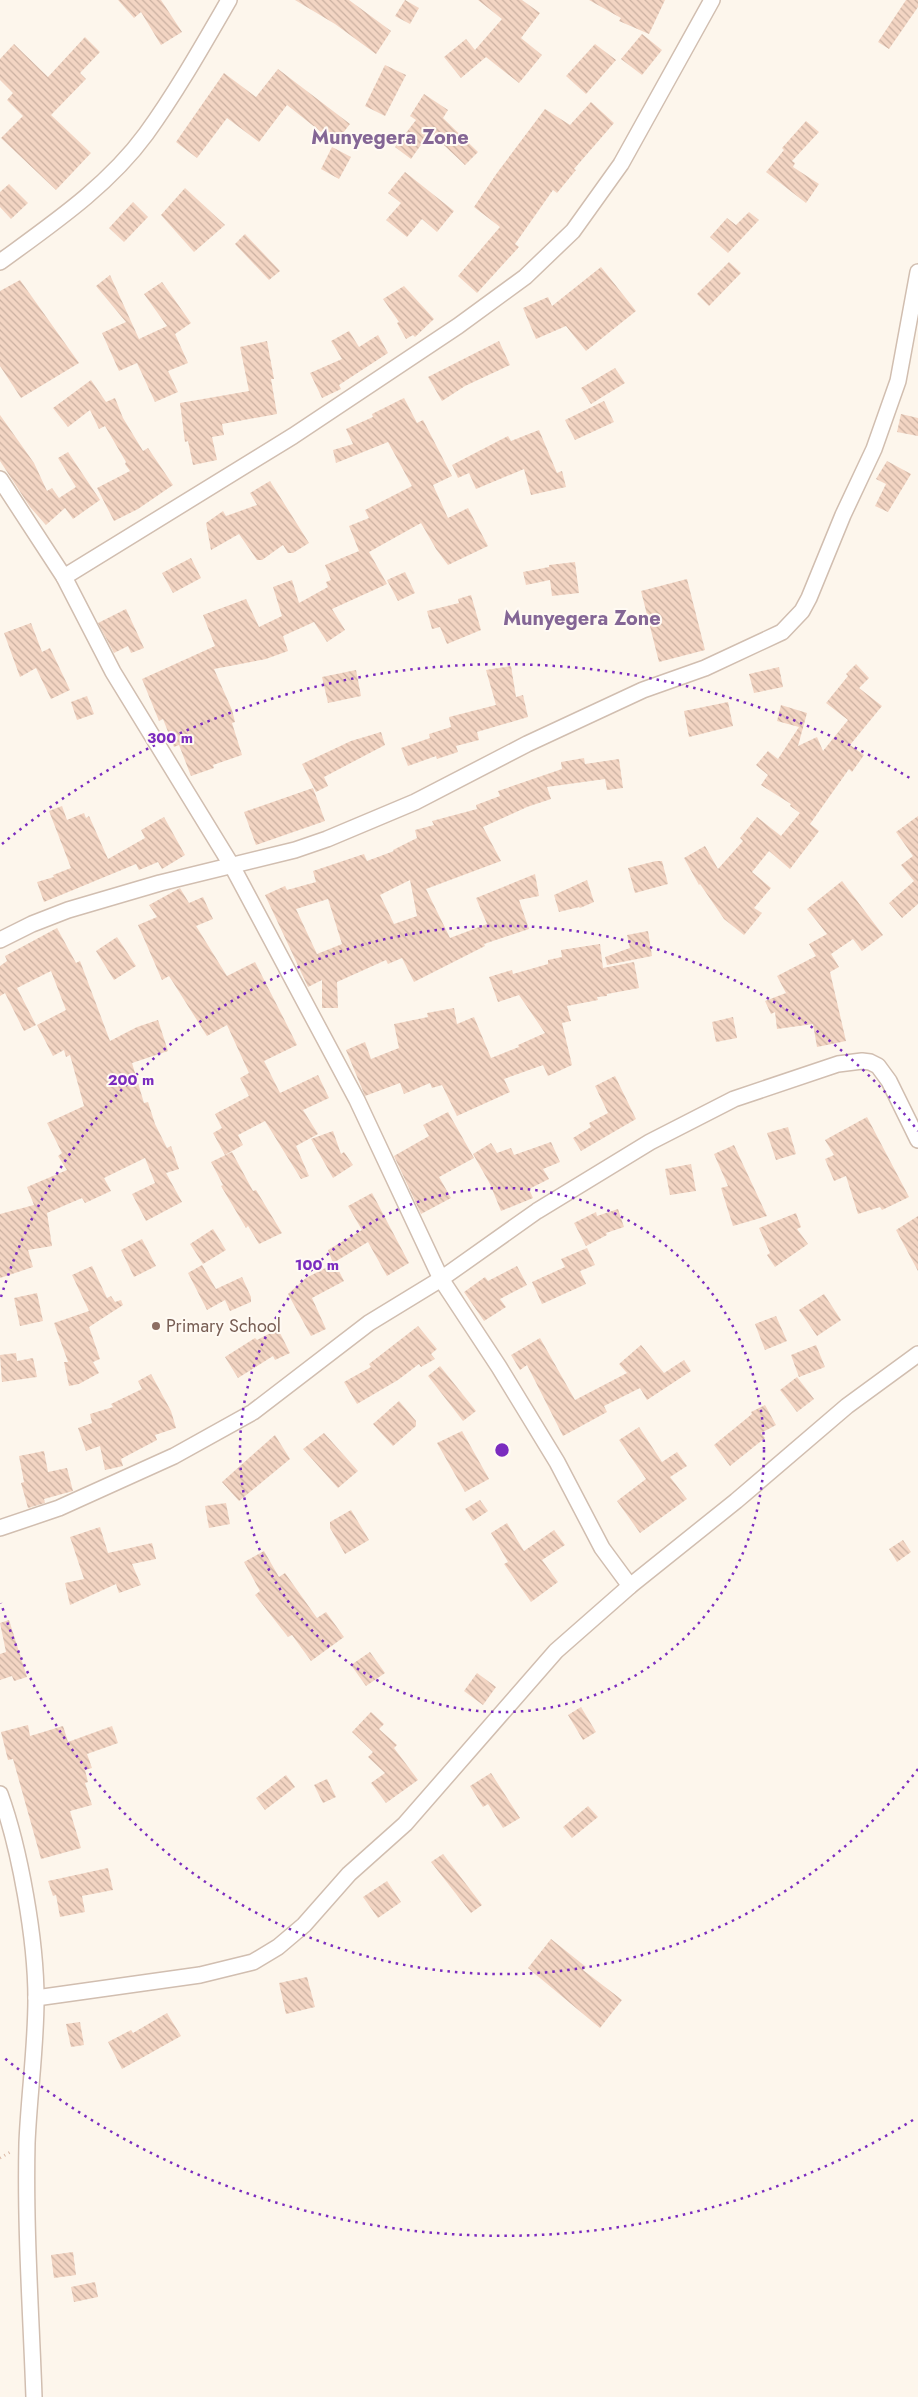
<svg xmlns="http://www.w3.org/2000/svg" width="918" height="2397" viewBox="0 0 918 2397" font-family="Jost,sans-serif">
<style>
.building{fill:url(#building-back-hatch);fill-rule:evenodd}
.lines{fill:none;stroke-linecap:round;stroke-linejoin:round}
.street-casing{stroke:#d1beb0;stroke-width:18}
.path{stroke:#d9b8a5;stroke-width:3;stroke-dasharray:1 4;stroke-linecap:butt}
.street{stroke:#fff;stroke-width:15}
.ring{fill:none;stroke:#7b2cbf;stroke-width:2.5;stroke-dasharray:2.5 5}
.education-dot{fill:#8d6e63;stroke:#fffaf3;stroke-width:2}
.labels{text-anchor:middle;dominant-baseline:central;stroke-width:4;stroke-linejoin:round;paint-order:stroke}
.education-label{font-size:18px;fill:#785e54;stroke:#fffaf3;text-anchor:start}
.quarter-label{font-size:20px;font-weight:bold;fill:#846695;stroke:#fffaf3}
.centre{fill:#7b2cbf;stroke:#fffaf3;stroke-width:2.5}
.ring-label{font-size:15px;text-anchor:middle;font-weight:bold;fill:#7b2cbf;stroke:#fffaf3;stroke-width:4;stroke-linejoin:round;paint-order:stroke}
</style>
<defs>
<pattern id="building-back-hatch" width="6" height="6" patternUnits="userSpaceOnUse" patternTransform="scale(1.25)"><rect width="6" height="6" fill="#f3d5c3"/><path d="M-1 5l2 2M0 0l6 6M5-1l2 2" fill="none" stroke="#cab0a1"/></pattern>
</defs>
<rect width="100%" height="100%" fill="#fdf6ec"/>
<g class="building">
<path d="M118,0H161L182,32L161,45L141,12L134,18Z"/>
<path d="M295,0H349L391,31L376,54L335,24Z"/>
<path d="M405,0L419,8L410,24L395,16Z"/>
<path d="M478,0H522L540,13L521,38L542,55L519,83L486,57L461,78L444,57L466,39L475,50L502,19Z"/>
<path d="M589,0H665L649,34L619,21L621,18Z"/>
<path d="M906,0H918V7L889,49L878,42Z"/>
<path d="M642,34L662,50L642,75L621,59Z"/>
<path d="M85,37L100,52L80,73L86,79L51,115L91,153L56,190L1,138L23,116L7,100L13,93L0,80V59L14,44L48,77Z"/>
<path d="M595,44L616,60L586,94L566,76Z"/>
<path d="M385,65L406,75L385,116L365,106Z"/>
<path d="M278,69L350,124L335,143L287,105L259,142L227,118L197,158L176,142L224,73L256,97Z"/>
<path d="M424,94L448,110L443,118L478,152L465,165L430,132L411,159L395,147L416,120L410,116Z"/>
<path d="M591,102L614,123L574,169L576,170L557,193L553,190L515,244L519,247L477,293L458,276L500,227L474,207L497,173L545,109L570,125Z"/>
<path d="M806,121L819,132L792,161L795,163L793,167L819,184L806,203L766,172L784,150L782,148Z"/>
<path d="M332,147L351,157L339,179L321,169Z"/>
<path d="M405,172L454,211L437,232L422,219L407,237L386,220L401,203L388,193Z"/>
<path d="M9,184L28,203L11,219L0,207V192Z"/>
<path d="M185,188L225,225L194,252L161,215Z"/>
<path d="M133,202L148,217L124,242L109,228Z"/>
<path d="M749,212L759,220L728,253L710,237L727,218L736,225Z"/>
<path d="M245,234L280,271L269,280L235,244Z"/>
<path d="M729,262L741,273L709,306L697,294Z"/>
<path d="M601,267L636,311L586,351L566,326L536,339L523,308L548,297L552,306Z"/>
<path d="M110,275L139,339L167,326L144,294L162,282L191,323L175,334L188,363L168,371L178,392L155,402L137,363L119,371L102,333L126,322L96,286Z"/>
<path d="M20,280L79,363L21,398L0,366V291Z"/>
<path d="M404,286L434,319L415,337L413,335L406,339L397,323L399,322L383,299Z"/>
<path d="M349,331L359,347L378,335L388,353L339,385L341,389L322,398L310,373L342,359L331,341Z"/>
<path d="M267,341L274,379H271L277,414L222,424L224,435L212,437L217,460L193,465L188,441L185,442L180,403L249,391L240,347Z"/>
<path d="M499,341L510,365L465,386L442,401L428,377Z"/>
<path d="M615,368L625,383L591,404L581,388Z"/>
<path d="M91,380L106,402L115,398L123,418L143,451L148,448L173,485L138,509L114,521L97,488L130,471L125,464L126,462L105,426L99,429L90,410L68,427L53,408Z"/>
<path d="M404,398L417,423L423,420L452,476L433,485L448,518L468,508L488,546L448,565L436,549L421,523L369,552L387,584L332,609L345,630L327,642L314,622L283,636L288,651L266,659L214,669L232,710L235,722L232,723L242,755L213,765L214,768L191,776L179,745L174,747L163,719L159,721L142,679L215,646L203,615L246,599L259,627L282,616L273,587L292,580L299,603L328,587L326,582L331,580L325,565L359,551L349,526L369,518L365,510L412,486L388,442L336,463L333,450L353,444L346,429L373,417L372,414Z"/>
<path d="M604,401L614,422L575,440L565,420Z"/>
<path d="M901,414L918,418V436L897,432Z"/>
<path d="M0,415L34,463L47,491L52,488L59,498L76,487L58,458L68,452L100,500L73,519L65,508L46,525L30,507L0,461Z"/>
<path d="M539,430L557,473L562,471L566,487L531,495L524,469L476,489L469,473L458,478L452,465L508,436L511,441Z"/>
<path d="M887,461L911,474L888,512L875,506L886,484L876,479Z"/>
<path d="M270,481L309,543L293,553H288L283,545L262,560H257L239,534L211,550L206,523L223,511L226,516L257,505L250,493Z"/>
<path d="M191,558L201,578L173,593L162,573Z"/>
<path d="M575,562L579,593L552,596L550,580L526,585L523,572L549,567V565Z"/>
<path d="M405,572L415,593L398,601L387,580Z"/>
<path d="M687,579L705,650L659,662L641,591Z"/>
<path d="M471,595L481,630L447,644L440,627L432,629L427,611L459,603L458,599Z"/>
<path d="M126,609L144,648L131,653L128,646L114,653L98,623Z"/>
<path d="M31,623L42,652L50,648L70,690L51,699L36,668L20,677L4,633Z"/>
<path d="M856,664L869,678L859,688L882,706L850,745L864,755L852,772L849,769L810,824L819,831L790,869L769,851L752,872L771,888L754,908L762,913L744,935L724,919L700,884L699,885L684,858L705,846L718,869L743,841L740,838L757,817L781,836L800,813L790,806L791,804L761,785L768,775L756,765L768,751L778,759L799,727L777,721L781,705L807,713L798,746L817,737L823,751L848,720L826,703L848,676L846,674Z"/>
<path d="M511,666L516,697L523,695L528,717L477,732L479,740L456,746L458,752L437,759L436,756L408,766L401,748L430,738L429,734L451,727L449,717L496,705L486,670Z"/>
<path d="M779,667L783,687L754,693L749,674Z"/>
<path d="M356,670L361,696L328,703L322,677Z"/>
<path d="M87,696L94,714L77,720L71,702Z"/>
<path d="M728,702L733,726L689,737L684,711Z"/>
<path d="M381,732L385,745L324,777L328,786L316,792L302,764L351,741Z"/>
<path d="M584,758L585,764L619,759L623,788L607,790L605,779L547,787L551,799L527,807L483,827L501,861L426,889L450,938L487,924L476,898L535,874L539,896L519,900L529,929L484,944L485,946L414,982L402,958L388,964L386,960L337,982L338,1008H322V980L308,987L265,895L285,886L287,890L316,882L313,871L364,854L367,861L394,851L393,850L417,838L415,830L434,825L432,821L477,809L476,805L500,796L498,791L562,769L561,762ZM410,880L417,916L394,924L380,895ZM328,899L342,944L317,954L296,909Z"/>
<path d="M313,788L325,821L256,845L244,812Z"/>
<path d="M62,806L67,820L84,813L86,818L89,816L108,859L145,838L141,830L164,817L185,855L162,869L158,862L139,870L136,864L44,902L37,882L54,877L53,875L71,868L49,811Z"/>
<path d="M918,816V904L902,918L889,903L914,881L901,865L913,856L896,832Z"/>
<path d="M656,861H662L668,884L635,893L628,868Z"/>
<path d="M587,880L594,902L580,908L579,907L559,912L554,895Z"/>
<path d="M842,881L883,935L862,951L853,939L831,954L839,967L830,972L846,1041L817,1047L813,1024L777,1029L775,1012L771,1014L765,1001L786,993L777,976L816,956L809,944L827,934L807,909Z"/>
<path d="M180,888L189,903L203,897L213,919L196,926L227,976L255,962L287,1025L297,1045L264,1061L280,1093L318,1075L329,1098L303,1110L318,1134L296,1146L309,1176L301,1179L265,1121L238,1135L243,1145L225,1155L213,1133L222,1128L215,1114L249,1096L240,1078L249,1073L227,1025L207,1036L169,976L162,980L138,925L157,917L149,905Z"/>
<path d="M57,928L76,963L80,961L110,1041L137,1027L158,1020L168,1051L132,1063L144,1103L148,1102L155,1124L167,1148L171,1146L179,1169L166,1173L182,1202L146,1221L132,1194L155,1183L145,1158L104,1178L111,1191L85,1203L82,1198L47,1213L52,1246L28,1250L33,1267L0,1278V1214L34,1205L27,1187L67,1170L58,1156L62,1153L47,1123L84,1106L70,1055L66,1057L64,1050L53,1056L37,1025L66,1010L51,971L17,988L36,1025L24,1031L5,993L0,996V966L7,961L5,956Z"/>
<path d="M648,931L652,956L607,965L605,957L630,948L627,935Z"/>
<path d="M117,937L136,966L114,980L96,951Z"/>
<path d="M600,944L603,968L634,962L639,988L607,994V996L597,997L598,1000L567,1006L571,1021L562,1023L572,1065L548,1076L543,1065L504,1079L510,1092L457,1116L442,1085L432,1088L430,1083L404,1094L400,1083L365,1096L346,1050L365,1042L371,1059L399,1048L394,1024L428,1017L427,1013L454,1008L457,1024L474,1017L491,1058L519,1047L518,1045L545,1033L519,995L498,1002L489,977L512,970L513,974L548,964V960L562,957L561,950Z"/>
<path d="M733,1017L737,1038L716,1042L712,1022Z"/>
<path d="M615,1076L636,1119L581,1151L573,1138L591,1127L589,1123L608,1113L595,1086Z"/>
<path d="M448,1112L474,1158L439,1177L451,1198L421,1214L394,1156L429,1136L423,1125Z"/>
<path d="M867,1117L909,1197L882,1210L880,1207L858,1214L846,1176L834,1181L825,1159L834,1155L825,1140Z"/>
<path d="M788,1127L796,1154L776,1160L767,1133Z"/>
<path d="M333,1131L341,1154L344,1152L353,1165L333,1178L311,1139Z"/>
<path d="M551,1142L560,1162L543,1169L549,1179L529,1189L533,1198L501,1211L490,1184L473,1154L491,1143L497,1153L511,1148L514,1155Z"/>
<path d="M734,1145L767,1216L733,1226L721,1188L728,1186L714,1154Z"/>
<path d="M232,1152L253,1191L256,1190L282,1233L259,1244L248,1226L246,1228L221,1186L223,1185L211,1162Z"/>
<path d="M691,1164L696,1191L670,1195L665,1169Z"/>
<path d="M372,1193L409,1263L387,1276L368,1242L333,1263L328,1250L362,1230L348,1206Z"/>
<path d="M618,1209L624,1227L606,1233L607,1235L586,1246L574,1223L596,1212L597,1216Z"/>
<path d="M796,1213L801,1227L797,1229L808,1244L775,1267L767,1255L770,1253L759,1228Z"/>
<path d="M918,1216V1271L896,1230Z"/>
<path d="M213,1229L226,1250L203,1264L190,1244Z"/>
<path d="M142,1239L156,1266L134,1277L121,1250Z"/>
<path d="M587,1248L595,1265L580,1271L586,1284L542,1304L532,1282L565,1267L561,1259Z"/>
<path d="M335,1263L344,1281L312,1298L326,1329L311,1336L288,1294L306,1278Z"/>
<path d="M202,1265L216,1289L242,1277L251,1297V1302L230,1311L225,1300L207,1310L188,1273Z"/>
<path d="M92,1266L107,1298L111,1296L115,1302L121,1300L123,1305L89,1327L100,1359L93,1362L99,1373L79,1384L69,1386L64,1362H68L54,1323L89,1311L72,1275Z"/>
<path d="M517,1266L527,1285L500,1299L506,1307L484,1321L464,1292L485,1277L488,1281Z"/>
<path d="M37,1293L43,1321L20,1326L14,1298Z"/>
<path d="M824,1294L841,1320L817,1336L799,1310Z"/>
<path d="M776,1316L787,1341L765,1350L755,1324Z"/>
<path d="M418,1326L437,1349L431,1354L435,1359L421,1367L419,1364L398,1380L357,1404L344,1382L371,1367L369,1364Z"/>
<path d="M278,1329L290,1353L275,1360L273,1356L238,1378L225,1357L255,1338L257,1340Z"/>
<path d="M540,1338L575,1400L627,1373L619,1364L641,1345L664,1373L684,1360L691,1371L647,1400L640,1388L604,1406L607,1412L563,1436L527,1365L520,1370L511,1355Z"/>
<path d="M816,1345L825,1367L799,1377L791,1355Z"/>
<path d="M16,1353L17,1361L33,1358L37,1377L2,1382L0,1355Z"/>
<path d="M440,1366L476,1411L463,1421L428,1376Z"/>
<path d="M151,1374L171,1411L176,1428L155,1435L157,1440L121,1459L123,1466L105,1470L100,1446L86,1451L78,1428L92,1423L90,1414L113,1407L111,1404L142,1389L138,1381Z"/>
<path d="M797,1377L814,1399L797,1412L780,1390Z"/>
<path d="M399,1401L416,1421V1426L393,1446L373,1424Z"/>
<path d="M765,1405L776,1425L761,1433L765,1438L730,1466L714,1445L752,1414L751,1412Z"/>
<path d="M639,1427L662,1462L677,1452L687,1466L670,1477L687,1499L640,1533L617,1501L646,1479L619,1440Z"/>
<path d="M462,1431L489,1479L465,1492L437,1443Z"/>
<path d="M324,1433L358,1471L338,1488L303,1449Z"/>
<path d="M275,1435L290,1459L239,1501L222,1482Z"/>
<path d="M44,1451L48,1472L67,1468L73,1491L44,1499L45,1503L28,1508L21,1483L24,1482L19,1456Z"/>
<path d="M480,1500L488,1511L473,1521L465,1509Z"/>
<path d="M226,1503L230,1524L209,1528L205,1506Z"/>
<path d="M351,1510L369,1540L345,1554L330,1528V1522Z"/>
<path d="M507,1523L524,1551L554,1530L565,1545L542,1560L558,1582L531,1602L504,1564L508,1562L491,1533Z"/>
<path d="M100,1527L108,1553L152,1543L156,1559L132,1564L141,1585L119,1593L116,1584L70,1605L65,1583L84,1579L70,1537Z"/>
<path d="M903,1540L911,1552L897,1562L889,1549Z"/>
<path d="M264,1551L279,1577L285,1573L317,1618L326,1612L344,1637L311,1661L292,1635L288,1637L255,1595L260,1591L244,1562Z"/>
<path d="M9,1620L27,1677L14,1681L12,1676L0,1680V1654L6,1652L0,1623Z"/>
<path d="M370,1652L385,1673L366,1686L351,1665Z"/>
<path d="M477,1673L496,1687L483,1705L464,1691Z"/>
<path d="M581,1707L596,1732L583,1740L568,1715Z"/>
<path d="M371,1712L384,1724L379,1729L397,1745L394,1748L418,1780L386,1803L371,1783L385,1773L368,1757L373,1752L352,1732Z"/>
<path d="M28,1725L30,1736L63,1726L68,1742L112,1726L118,1743L87,1754L92,1768L85,1770L88,1782L85,1783L92,1805L70,1811L81,1848L41,1859L13,1759L8,1760L1,1732Z"/>
<path d="M491,1773L520,1818L503,1828L488,1804L483,1807L470,1786Z"/>
<path d="M286,1775L295,1787L265,1810L256,1798Z"/>
<path d="M327,1779L336,1797L323,1803L314,1785Z"/>
<path d="M588,1806L598,1817L572,1838L563,1827Z"/>
<path d="M443,1854L482,1905L471,1913L431,1862Z"/>
<path d="M108,1868L113,1890L82,1896L85,1912L60,1917L56,1895L53,1896L48,1881Z"/>
<path d="M387,1881L401,1902L378,1918L363,1897Z"/>
<path d="M551,1939L586,1967L583,1970L622,2000L600,2028L528,1968Z"/>
<path d="M307,1977L315,2007L286,2014L279,1983Z"/>
<path d="M167,2013L181,2036L122,2069L108,2042L131,2030L133,2033Z"/>
<path d="M80,2022L84,2045L71,2047L66,2024Z"/>
<path d="M73,2252L76,2275L54,2278L51,2255Z"/>
<path d="M95,2282L98,2297L74,2302L71,2287Z"/>
</g>
<g class="lines">
<g class="street-casing">
<g id="street">
<path d="M0,262C52,224 108,186 146,134C177,91 203,45 229,0"/>
<path d="M0,479L64,577L113,672L232,866L357,1100L441,1279L499,1367L557,1462L602,1548L630,1586"/>
<path d="M64,577L293,436L458,326L525,277L573,231L621,164L712,0"/>
<path d="M0,940L32,924L68,910L160,883L295,850L327,839L415,802L527,744L643,690L705,668L782,632L802,611L809,598L843,515L874,449L898,381L918,272"/>
<path d="M0,1528L59,1508L174,1456L253,1412L369,1323L441,1279L537,1211L650,1142L734,1099L838,1064L862,1061L870,1062L878,1066L889,1081L918,1140"/>
<path d="M0,1794C20,1849 36,1940 36,1999C36,2047 29,2095 27,2143C25,2228 31,2312 34,2397"/>
<path d="M36,1998L200,1975L253,1962L278,1947L304,1925L349,1874L405,1824L556,1651L630,1586L736,1501L847,1406L918,1354"/>
</g>
</g>
<path class="path" d="M0,2158L12,2151"/>
<use href="#street" class="street"/>
</g>
<g class="ring">
<circle cx="502" cy="1450" r="262"/>
<path d="M918 1769A524 524 0 0 1 1 1603M1 1297A524 524 0 0 1 918 1131"/>
<path d="M913 2120A786 786 0 0 1 2 2056M2 844A786 786 0 0 1 913 780"/>
</g>
<circle class="education-dot" cx="156" cy="1326" r="5"/>
<g class="labels">
<g class="education-label">
<text x="166" y="1326">Primary School</text>
</g>
<g class="quarter-label">
<text x="390" y="137">Munyegera Zone</text>
<text x="582" y="618">Munyegera Zone</text>
</g>
</g>
<circle cx="502" cy="1450" r="8" class="centre"/>
<g class="ring-label">
<text x="170" y="743">300 m</text>
<text x="131" y="1085">200 m</text>
<text x="317" y="1270">100 m</text>
</g>
</svg>
